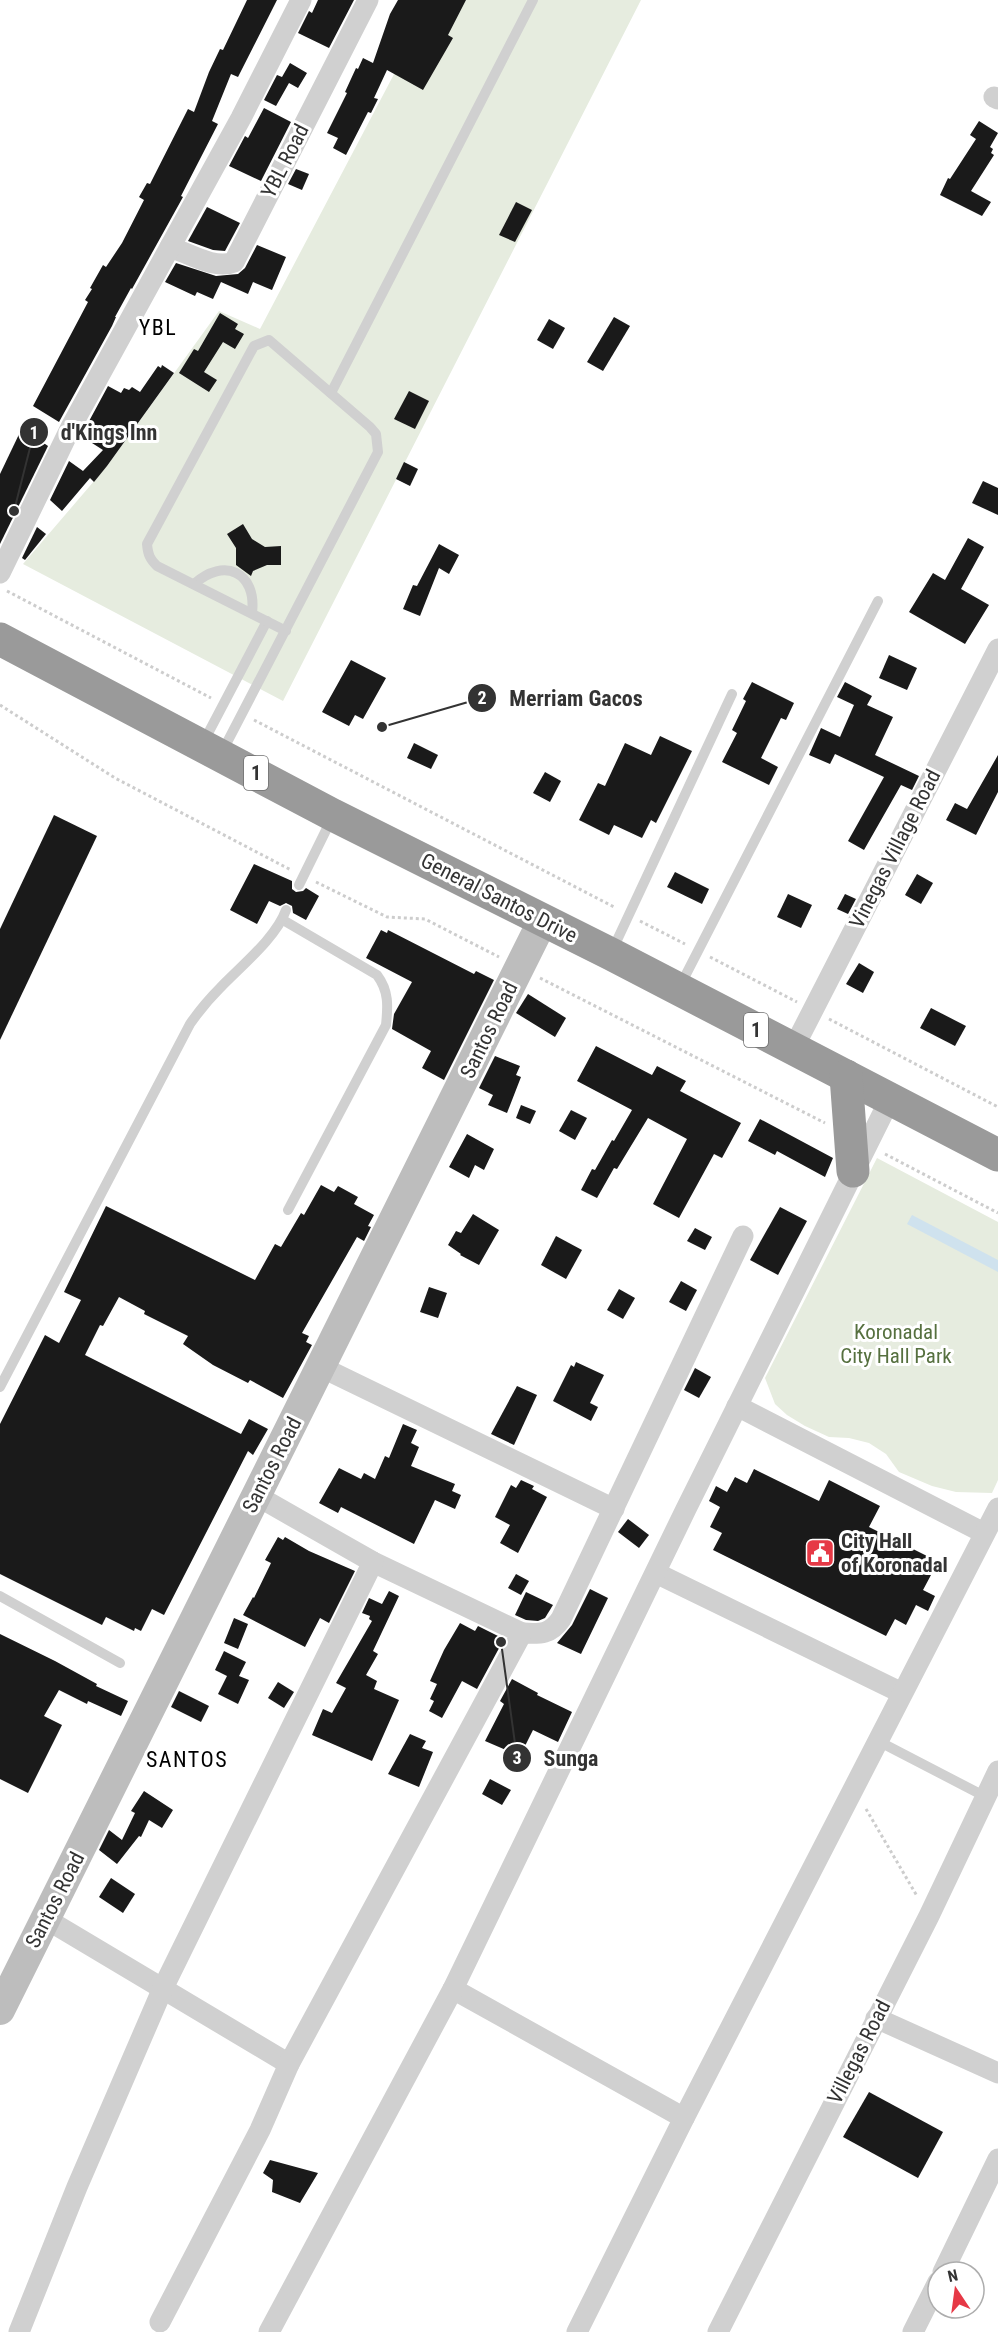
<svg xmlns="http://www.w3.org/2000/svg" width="998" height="2332" viewBox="0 0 998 2332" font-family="'Roboto Condensed',sans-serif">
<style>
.green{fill:#e6ecdf}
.water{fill:#cfe2ee}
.building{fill:#1a1a1a}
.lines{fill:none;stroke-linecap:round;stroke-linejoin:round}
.path{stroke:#cdcdcd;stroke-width:3;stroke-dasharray:3 3;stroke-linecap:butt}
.lane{stroke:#d0d0d0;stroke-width:10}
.street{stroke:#d0d0d0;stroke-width:21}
.secondary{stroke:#bdbdbd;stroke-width:30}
.highway{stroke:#9a9a9a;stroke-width:33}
.labels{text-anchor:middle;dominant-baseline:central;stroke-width:6;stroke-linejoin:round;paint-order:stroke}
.shield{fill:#fff;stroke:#707070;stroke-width:1.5}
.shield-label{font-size:20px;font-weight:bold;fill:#333}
.street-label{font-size:21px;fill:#333;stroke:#fff}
.park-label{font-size:21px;fill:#56703f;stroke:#fff}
.poi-label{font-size:21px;font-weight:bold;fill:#333;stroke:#fff;text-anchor:start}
.neighbourhood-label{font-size:22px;letter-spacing:1.5px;fill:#000;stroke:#fff}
.leader{fill:none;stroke:#333;stroke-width:2}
.callout-dot{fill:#333;stroke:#fff;stroke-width:2}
.mark-label{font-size:18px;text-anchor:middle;font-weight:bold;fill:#fff}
.callout-label{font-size:22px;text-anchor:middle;font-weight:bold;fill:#333;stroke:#fff;stroke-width:6;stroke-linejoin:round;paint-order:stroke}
</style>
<rect width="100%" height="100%" fill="#fff"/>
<g class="green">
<path d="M433,0H641L283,701L23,564L107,466L219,311L260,329Z"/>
<path d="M877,1158L998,1222V1480L992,1493L956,1492L932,1486L899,1472L886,1454L869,1443L849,1438L829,1437L805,1426L787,1415L775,1404L765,1378Z"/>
</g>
<path class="water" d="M912,1215L998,1260V1272L907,1224Z"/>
<g class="building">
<path d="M247,0H277L238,77L231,74L212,121L218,124L181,196L183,197L132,289L131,288L115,317H116L112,326L59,422L33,406L88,302L85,300L92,289L90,288L103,265L106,267L122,243L144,200L139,197L147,183L150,184L188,109L194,112L209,72L220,49L223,50Z"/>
<path d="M318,0H354L329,48L298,33L309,11L312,13Z"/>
<path d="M398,0H466L448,35L453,38L423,90L387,70L374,98L378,99L371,113L368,112L346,155L333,148L338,138L327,133L347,93L345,92L356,68L358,69L363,58L373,63L390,14Z"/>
<path d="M290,63L307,73L298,88L289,83L276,106L264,100L277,75L282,77Z"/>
<path d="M264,108L291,122L261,181L229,166L245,136L248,138Z"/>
<path d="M979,121L998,133L990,147L993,149L991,153L994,155L971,191L991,202L982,216L940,195L948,178L950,179L976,139L970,135Z"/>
<path d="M296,169L309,174L302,190L288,184Z"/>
<path d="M516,202L532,210L515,242L499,235Z"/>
<path d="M207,207L240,223L225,251L213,250L188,241Z"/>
<path d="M257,245L286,257L272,290L253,282L248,294L221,282L213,299L197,292L195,296L165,282L176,263L216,276L238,274L245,268Z"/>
<path d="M220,313L238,324L235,329L244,334L235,349L223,342L204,372L217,380L209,392L179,373L194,349L198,351Z"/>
<path d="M614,317L630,326L603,371L587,362Z"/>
<path d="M549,319L565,328L553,349L537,340Z"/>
<path d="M162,365L174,373L107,466L94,482L90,478L62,511L50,500L69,461L83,471L103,450L81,436L108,386L121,393L124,388L129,390L132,387L140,392L158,366L161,368Z"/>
<path d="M409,391L429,401L415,429L394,419Z"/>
<path d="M22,428L48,446L0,544V474Z"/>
<path d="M404,462L418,469L410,486L396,479Z"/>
<path d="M983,481L998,488V515L972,503Z"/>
<path d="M243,524L252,539L265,547L281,546V565H267L253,571L251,576L236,565V548L227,534Z"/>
<path d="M37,527L46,534L25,560L22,558Z"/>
<path d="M968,538L984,547L961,589L989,605L965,644L909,612L933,573L945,580Z"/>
<path d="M439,544L459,555L449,574L439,568L420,616L403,609L413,585L417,586Z"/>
<path d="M889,655L917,668L907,690L879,678Z"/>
<path d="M351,660L386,678L363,719L355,715L349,726L322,712Z"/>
<path d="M752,682L794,703L786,720L781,718L761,758L778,767L769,785L722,762L737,733L732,730L746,701L743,699Z"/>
<path d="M845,682L872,696L867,705L893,717L875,755L919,776L912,790L901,785L864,850L848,841L884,777L835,754L830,764L809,755L821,728L840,737L854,705L837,697Z"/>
<path d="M660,736L692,751L656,823L651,820L642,838L614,825L609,835L579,820L598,783L605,786L625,743L651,755Z"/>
<path d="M414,743L438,755L431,769L407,758Z"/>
<path d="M998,755V792L976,835L946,820L955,803L967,809Z"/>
<path d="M545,772L561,781L550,802L533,793Z"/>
<path d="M54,815L97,836L0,1040V929Z"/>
<path d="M254,864L292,881V889L296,892L303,891L306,888L319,896L306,920L293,913L292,906L286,903L280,906L269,901L257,924L230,910Z"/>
<path d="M675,872L709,889L702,904L667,887Z"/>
<path d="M917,874L933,883L921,904L905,895Z"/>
<path d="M788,894L812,905L801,928L777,917Z"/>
<path d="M845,894L856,899L848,914L837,909Z"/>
<path d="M381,930L387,933L388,930L474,974L476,971L494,980L444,1080L422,1068L431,1051L392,1029L394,1014L412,982L366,958Z"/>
<path d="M859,963L874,972L863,993L846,984Z"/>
<path d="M528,994L566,1018L555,1037L516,1013Z"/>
<path d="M931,1008L966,1026L955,1046L920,1028Z"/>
<path d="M596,1046L652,1075L657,1066L686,1081L680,1091L741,1123L722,1158L714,1154L679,1218L653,1204L687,1139L648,1118L617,1169L614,1168L597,1198L581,1190L592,1169L595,1170L612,1140L614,1141L632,1110L577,1081Z"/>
<path d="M495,1056L520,1066L516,1075L521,1077L507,1113L488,1105L493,1095L479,1088Z"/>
<path d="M521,1105L536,1111L530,1124L516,1118Z"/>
<path d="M571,1110L587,1118L575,1140L559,1131Z"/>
<path d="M760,1119L833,1158L825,1177L777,1151L775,1155L748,1141Z"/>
<path d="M467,1134L494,1149L484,1170L475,1165L469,1178L449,1167Z"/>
<path d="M321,1185L334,1192L338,1186L358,1197L354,1204L374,1215L368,1226L371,1227L364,1241L357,1237L302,1333L309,1336L306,1342L312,1345L283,1398L250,1380L248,1383L213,1365L183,1344L188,1336L144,1314L145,1311L119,1297L103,1326L100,1325L85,1355L241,1434L249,1419L268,1429L253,1455L248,1451L164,1615L152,1609L141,1631L135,1628L134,1631L106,1617L102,1625L0,1574V1424L45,1335L59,1343L81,1300L64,1292L106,1206L255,1280L275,1244L281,1247L301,1213L304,1215Z"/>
<path d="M780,1207L807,1221L778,1275L750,1260Z"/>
<path d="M473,1214L499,1230L479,1265L460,1255L461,1254L448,1245L456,1231L461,1233Z"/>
<path d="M695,1228L712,1237L705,1250L687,1241Z"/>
<path d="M556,1236L582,1250L566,1279L541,1265Z"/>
<path d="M681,1281L697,1290L686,1311L669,1302Z"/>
<path d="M429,1287L447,1293L438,1318L420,1312Z"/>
<path d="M619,1289L635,1298L623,1319L607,1310Z"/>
<path d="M576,1362L604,1375L590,1403L598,1407L591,1421L553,1401L571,1365L574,1367Z"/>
<path d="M695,1368L711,1377L699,1398L684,1390Z"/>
<path d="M517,1386L537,1395L514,1445L491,1434Z"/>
<path d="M403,1424L417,1430L411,1443L419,1447L411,1466L455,1484L452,1491L461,1495L455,1509L435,1500L414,1544L341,1507L338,1513L319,1503L339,1468L361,1479L364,1473L375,1479L385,1456L389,1458Z"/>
<path d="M754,1469L819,1501L829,1480L880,1506L869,1527L927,1556L920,1569L931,1575L923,1590L935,1596L928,1611L916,1605L906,1625L895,1619L886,1636L713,1550L722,1533L710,1527L720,1507L709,1501L716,1486L727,1492L735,1477L747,1483Z"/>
<path d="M521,1480L534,1486L532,1489L547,1497L518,1553L500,1543L510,1525L495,1517L511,1485L516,1488Z"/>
<path d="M628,1519L649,1535L639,1548L618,1532Z"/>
<path d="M278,1537L283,1540L285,1537L309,1551L355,1571L329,1623L320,1618L305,1647L243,1615L253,1597L254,1598L271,1563L265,1560Z"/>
<path d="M516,1574L529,1581L521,1595L508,1588Z"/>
<path d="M590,1589L608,1598L581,1654L557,1643L572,1625Z"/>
<path d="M389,1591L399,1596L373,1651L378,1654L366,1675L377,1681L374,1689L399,1700L372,1761L312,1735L323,1709L332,1713L346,1688L336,1683L372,1621L369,1619L370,1616L362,1613L369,1598L382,1604Z"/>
<path d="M526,1592L553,1605L545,1618L538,1621L526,1620L515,1615Z"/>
<path d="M234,1618L248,1624L238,1649L224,1643Z"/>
<path d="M460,1623L475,1631L478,1626L504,1639L477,1689L462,1681L442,1718L429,1711L434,1701L430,1699L437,1684L430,1681L444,1650Z"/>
<path d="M0,1634L55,1661L97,1684L96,1686L128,1701L121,1716L88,1701L87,1704L59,1690L44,1716L62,1725L28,1793L0,1779Z"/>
<path d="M224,1651L246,1662L239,1676L249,1680L238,1704L218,1694L227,1676L215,1670Z"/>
<path d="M512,1679L538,1693L537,1695L572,1712L558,1742L533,1730L520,1756L485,1741L504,1704L500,1701Z"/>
<path d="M278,1682L294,1692L284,1708L268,1698Z"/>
<path d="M179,1691L209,1706L201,1722L171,1707Z"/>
<path d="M410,1734L426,1741L422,1748L433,1752L419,1787L388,1774Z"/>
<path d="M490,1779L511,1790L502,1805L482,1794Z"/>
<path d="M144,1791L173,1810L162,1828L149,1820L141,1837L139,1836L117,1864L99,1850L109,1830L122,1840L135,1813L131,1811Z"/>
<path d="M111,1878L135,1894L123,1913L99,1897Z"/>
<path d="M869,2092L943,2132L918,2178L843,2137Z"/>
<path d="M270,2160L318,2173L300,2203L272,2192L273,2180L263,2173Z"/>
</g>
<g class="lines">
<g class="path">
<path d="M7,591L211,698"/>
<path d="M0,705L115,778L291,870"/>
<path d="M254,720L616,908"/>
<path d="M316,882L387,917L425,919L499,957"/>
<path d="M640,921L685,944"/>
<path d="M710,957L797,1002"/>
<path d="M540,978L825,1123"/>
<path d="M829,1019L998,1107"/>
<path d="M885,1154L998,1213"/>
<path d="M866,1809L917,1896"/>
</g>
<g class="lane">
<path d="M331,393L533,0"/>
<path d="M194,584C224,557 257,572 252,613"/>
<path d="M203,743L267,621"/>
<path d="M221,754L378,452L376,434L370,427L269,340L254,346L147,544C148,555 150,559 157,566L286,631"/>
<path d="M299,885L332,818"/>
<path d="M283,920L377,975C389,991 388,1006 386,1025L288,1210"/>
<path d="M612,951L732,694"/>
<path d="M680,986L878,601"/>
<path d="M0,1387L190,1024C199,1011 209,999 220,988C241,966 276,938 286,910"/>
<path d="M0,1596L120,1663"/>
<path d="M878,1741L986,1797"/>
</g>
<g class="street">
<path d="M994,97L998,99"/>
<path d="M170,247C188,253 215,270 234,262L368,0"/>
<path d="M0,573L71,427L241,118L301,0"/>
<path d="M793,1049L998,649"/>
<path d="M321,1367L614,1509"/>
<path d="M737,1406L984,1533"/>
<path d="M656,1573L902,1693"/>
<path d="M522,1633C540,1634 550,1635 561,1619L743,1236"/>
<path d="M46,1919L289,2064"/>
<path d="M453,1989L684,2118"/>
<path d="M876,2018L998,2073"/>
<path d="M943,2272L998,2159"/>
<path d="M160,2322L260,2130L289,2064L522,1633L373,1562L257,1496"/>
<path d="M19,2332L77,2187L163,1988L373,1562"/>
<path d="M269,2332L453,1989L686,1509L890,1099"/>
<path d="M577,2332L684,2118L998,1508"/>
<path d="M718,2332L929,1916L998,1771"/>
<path d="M913,2332L938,2282"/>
</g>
<path class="secondary" d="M0,2010L543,920"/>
<g class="highway">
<path d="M0,639L333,815L611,954L998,1155"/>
<path d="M846,1076L853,1171"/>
</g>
</g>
<defs>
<g id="civic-square" transform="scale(1.5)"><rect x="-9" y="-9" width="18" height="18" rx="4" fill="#e63946" stroke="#fff"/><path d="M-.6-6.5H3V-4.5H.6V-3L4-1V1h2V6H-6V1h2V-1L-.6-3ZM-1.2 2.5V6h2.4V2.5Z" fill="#fff"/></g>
</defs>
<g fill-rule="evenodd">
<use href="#civic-square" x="820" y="1553"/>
</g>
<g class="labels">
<g class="shield">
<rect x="244" y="756" width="24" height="34" rx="4.5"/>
<rect x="744" y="1013" width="24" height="34" rx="4.5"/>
</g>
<g class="shield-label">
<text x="256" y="773">1</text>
<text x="756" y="1030">1</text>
</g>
<g class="street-label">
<text transform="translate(285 161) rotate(-63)">YBL Road</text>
<text transform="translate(895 849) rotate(-63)">Vinegas Village Road</text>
<text transform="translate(499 898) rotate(27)">General Santos Drive</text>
<text transform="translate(489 1030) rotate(-64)">Santos Road</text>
<text transform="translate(272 1465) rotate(-63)">Santos Road</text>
<text transform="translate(55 1900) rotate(-63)">Santos Road</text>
<text transform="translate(859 2052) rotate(-63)">Villegas Road</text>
</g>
<g class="park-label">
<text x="896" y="1332">Koronadal<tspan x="896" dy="24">City Hall Park</tspan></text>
</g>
<g class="poi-label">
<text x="841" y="1541">City Hall<tspan x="841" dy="24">of Koronadal</tspan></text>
</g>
<g class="neighbourhood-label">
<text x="158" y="327">YBL</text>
<text x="187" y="1759">SANTOS</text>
</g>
</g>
<path class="leader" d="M14 511L34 432M382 727L482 698M501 1642L517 1758"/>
<g class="callout-dot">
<circle cx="14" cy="511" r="6"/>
<circle cx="382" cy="727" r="6"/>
<circle cx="501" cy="1642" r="6"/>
<circle cx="34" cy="432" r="15"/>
<circle cx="482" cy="698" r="15"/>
<circle cx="517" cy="1758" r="15"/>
</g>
<g class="mark-label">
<text x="34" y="439">1</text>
<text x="482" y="704">2</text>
<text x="517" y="1764">3</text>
</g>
<g class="callout-label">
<text x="109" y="440">d'Kings Inn</text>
<text x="576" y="706">Merriam Gacos</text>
<text x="571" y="1766">Sunga</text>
</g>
<g transform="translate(956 2290) rotate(347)"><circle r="28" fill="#ffffff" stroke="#adadad" stroke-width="1.5"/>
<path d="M0-4.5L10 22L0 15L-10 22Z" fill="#e63946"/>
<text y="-9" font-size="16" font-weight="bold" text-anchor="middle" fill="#333333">N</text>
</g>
</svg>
